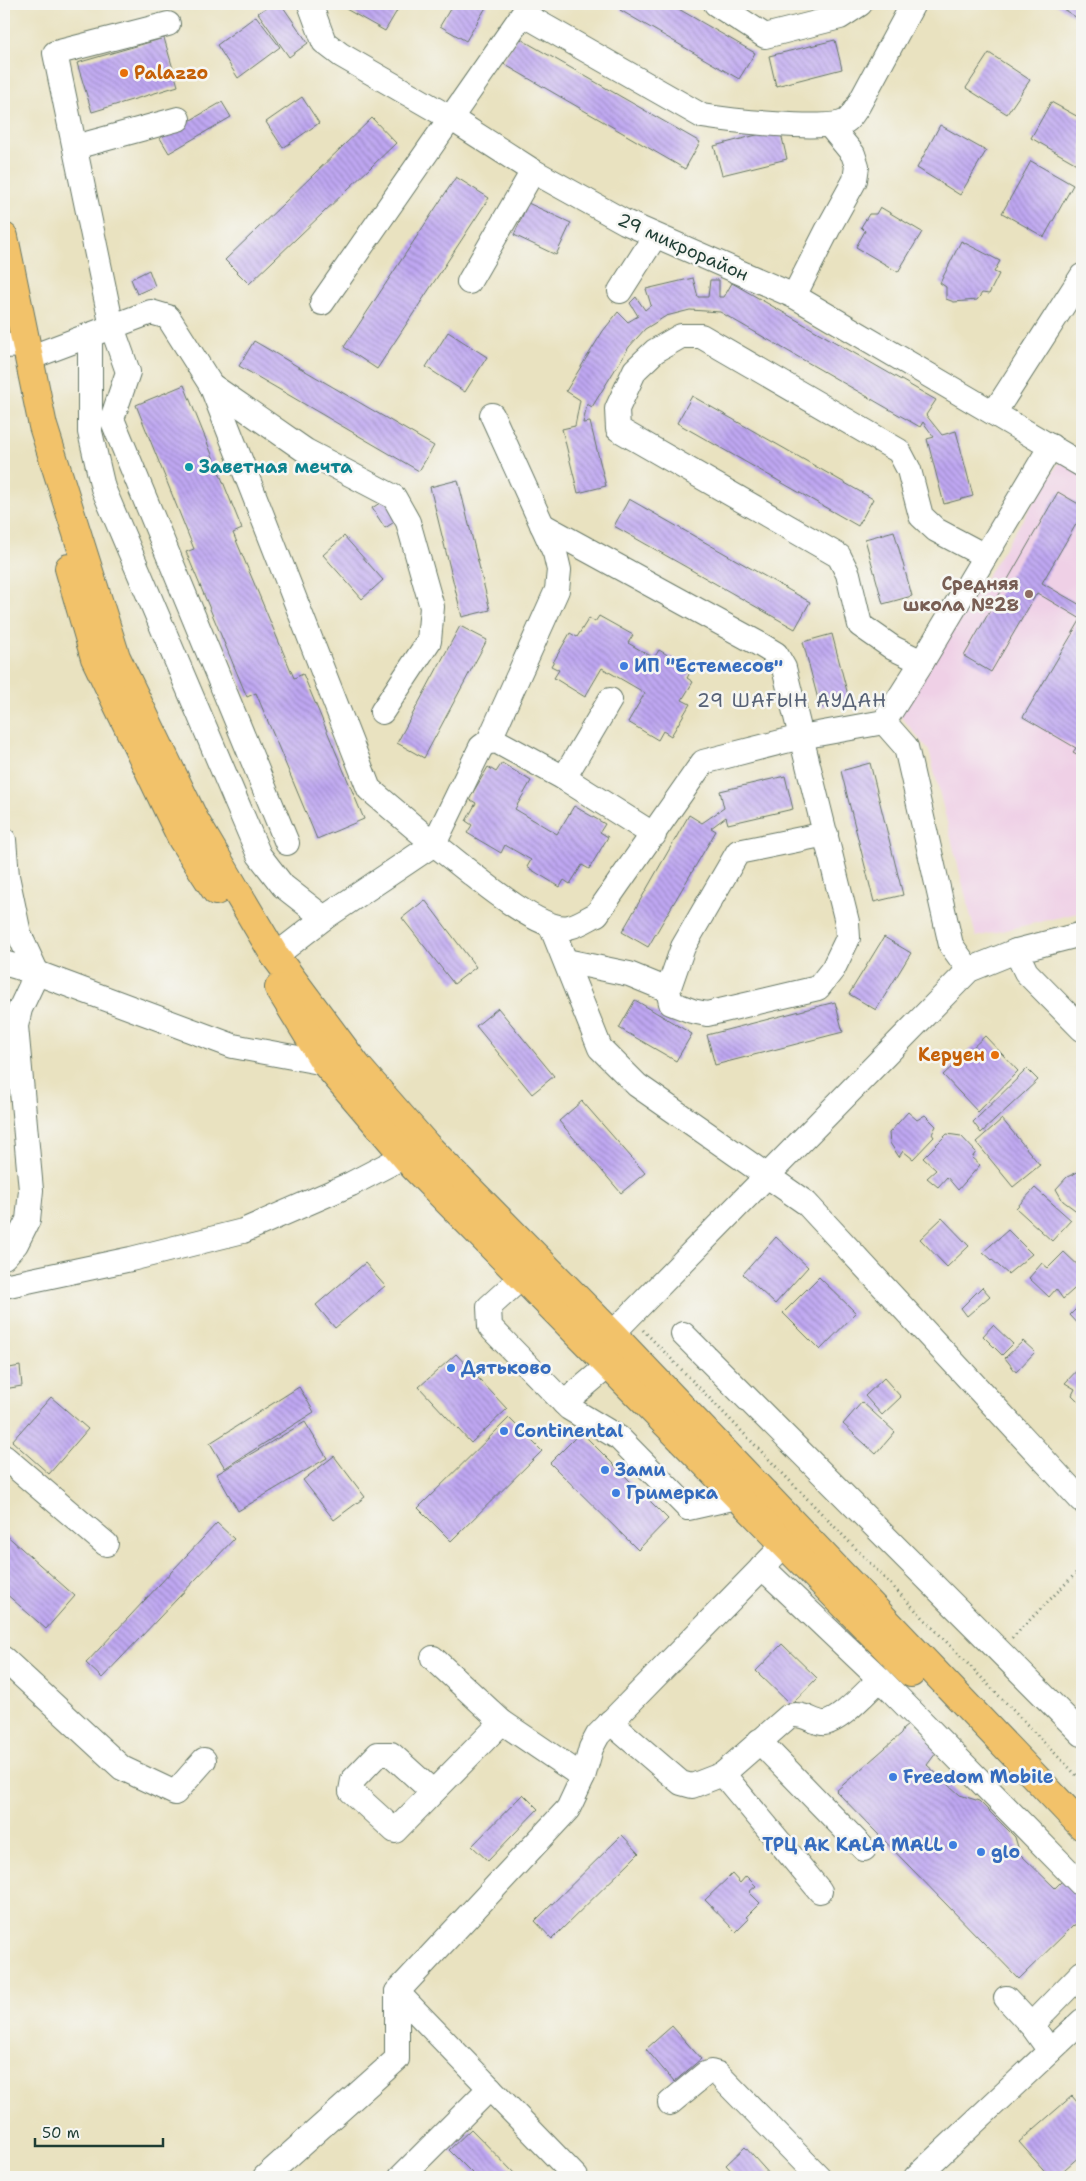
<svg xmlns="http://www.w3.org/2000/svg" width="1086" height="2181" viewBox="0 0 1086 2181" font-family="'Shantell Sans',sans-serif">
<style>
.built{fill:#efd0e6}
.building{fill:url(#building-back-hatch)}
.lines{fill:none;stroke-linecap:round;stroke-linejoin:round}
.minor-casing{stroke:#667765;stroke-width:26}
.major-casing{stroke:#667765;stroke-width:30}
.path{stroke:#667765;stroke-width:3;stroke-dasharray:1 4;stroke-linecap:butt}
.minor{stroke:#fff;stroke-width:24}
.major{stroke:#f2c26a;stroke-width:28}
.food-dot{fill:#e8710a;stroke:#f6f6f2;stroke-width:2}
.culture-dot{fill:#0f9aa8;stroke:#f6f6f2;stroke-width:2}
.education-dot{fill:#8d6e63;stroke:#f6f6f2;stroke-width:2}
.shop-dot{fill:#3f7fe0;stroke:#f6f6f2;stroke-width:2}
.labels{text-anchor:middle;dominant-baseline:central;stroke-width:5;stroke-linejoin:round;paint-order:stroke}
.food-label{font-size:18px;font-weight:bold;fill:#c56008;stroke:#f6f6f2;text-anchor:start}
.street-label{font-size:18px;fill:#1f3d34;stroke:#f6f6f2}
.culture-label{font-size:18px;font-weight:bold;fill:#0d838f;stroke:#f6f6f2;text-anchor:start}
.education-label{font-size:18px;font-weight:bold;fill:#785e54;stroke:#f6f6f2;text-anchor:end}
.shop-label{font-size:18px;font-weight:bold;fill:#366cbe;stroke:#f6f6f2;text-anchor:start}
.neighbourhood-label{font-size:19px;letter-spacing:1px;fill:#576276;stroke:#f6f6f2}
</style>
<defs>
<pattern id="building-back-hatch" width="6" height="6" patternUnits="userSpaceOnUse" patternTransform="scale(1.25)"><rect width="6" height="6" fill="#bfa7f2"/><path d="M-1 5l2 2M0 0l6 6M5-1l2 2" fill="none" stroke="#9b89c5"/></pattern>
</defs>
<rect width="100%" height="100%" fill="#f6f6f2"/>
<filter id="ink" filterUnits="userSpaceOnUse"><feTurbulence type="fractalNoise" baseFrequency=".02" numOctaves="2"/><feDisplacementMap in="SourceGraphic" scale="10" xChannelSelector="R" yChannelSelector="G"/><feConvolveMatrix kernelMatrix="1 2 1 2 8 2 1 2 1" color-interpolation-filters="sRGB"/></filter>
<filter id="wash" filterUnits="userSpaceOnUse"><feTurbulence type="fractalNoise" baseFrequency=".0096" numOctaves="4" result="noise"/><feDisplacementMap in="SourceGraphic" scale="20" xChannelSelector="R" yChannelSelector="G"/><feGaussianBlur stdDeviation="1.12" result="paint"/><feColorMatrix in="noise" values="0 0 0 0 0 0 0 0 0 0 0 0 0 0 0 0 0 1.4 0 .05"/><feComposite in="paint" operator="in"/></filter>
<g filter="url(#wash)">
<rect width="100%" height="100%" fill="#e9e2c0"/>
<path class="built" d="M1060,461L1082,475V912L976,937L929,751L899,714Z"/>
<g id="blocks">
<g class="building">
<path d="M272,4H281L308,43L289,57L258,13Z"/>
<path d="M349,4H401L385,31L346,9Z"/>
<path d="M453,4H488L466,41L440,26Z"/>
<path d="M624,4H670L755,53L739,79L620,10Z"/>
<path d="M1055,4H1082V21Z"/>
<path d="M256,16L280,47L238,78L217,45Z"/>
<path d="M517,37L700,142L685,169L502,63Z"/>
<path d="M164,38L178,86L92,112L77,63Z"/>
<path d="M835,40L842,69L776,86L769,56Z"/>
<path d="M989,53L1030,80L1007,114L966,88Z"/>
<path d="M302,97L319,123L283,148L266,122Z"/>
<path d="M222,102L231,117L169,153L160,138Z"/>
<path d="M1051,102L1082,119V167L1031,138Z"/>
<path d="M372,118L396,143L249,284L225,260Z"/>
<path d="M940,125L986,151L960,195L917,168Z"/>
<path d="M780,129L787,159L722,175L714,146Z"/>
<path d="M1031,161L1073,185L1044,237L1002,213Z"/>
<path d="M456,177L489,198L377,369L344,347Z"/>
<path d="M528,203L571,223L556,255L514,235Z"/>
<path d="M880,207L922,232L898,272L856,247L865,231L861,227L869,214H876Z"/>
<path d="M961,241L1000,261L994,272L999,274L989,294L982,293L977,300L954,302L946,299V287L940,283Z"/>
<path d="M149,270L155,286L137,294L131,279Z"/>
<path d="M693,278L698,297H708L710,280H719V297H724L732,283L936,400L926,415L942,435L956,431L973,496L944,504L927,439L934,437L923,422L920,427L720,312L690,310L666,316L645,329L629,347L592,407L587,404L583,423L590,422L606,486L578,493L562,429L575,426L580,400L566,391L603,331L618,312L628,322L638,316L630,303L636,297L645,310L651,305L646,289Z"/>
<path d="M448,332L487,357L465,392L426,367Z"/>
<path d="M254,341L434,446L419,471L239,366Z"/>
<path d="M184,385L242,529L233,533L294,678L303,674L364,819L317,839L256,693L247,697L186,552L194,549L136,405Z"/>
<path d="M692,396L873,499L858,526L677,423Z"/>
<path d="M458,480L490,610L462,617L430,487Z"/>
<path d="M1058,492L1082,506V514L1042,583L1082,606V757L1073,752L1076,748L1023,717L1081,619L1037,593L991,672L964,656Z"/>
<path d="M386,499L399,519L385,528L372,508Z"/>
<path d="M629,499L810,602L795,629L614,526Z"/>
<path d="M894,531L912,596L883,604L865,539Z"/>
<path d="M344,536L383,580L362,599L323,555Z"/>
<path d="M599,616L633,635L628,643L654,658L659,650L692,669L687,678L693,682L682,700L690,704L671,736L663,731L658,740L628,722L645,693L602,668L585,697L554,678L559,670L551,666L570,633L577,637L589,618L595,622Z"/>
<path d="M460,626L487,640L424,758L397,743Z"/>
<path d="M832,634L849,699L820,707L803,642Z"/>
<path d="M502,763L531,781L515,809L557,834L574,806L605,824L600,832L608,837L589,869L582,865L570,884L564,880L560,887L527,867L531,860L505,845L501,853L467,833L472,825L466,821L476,803L469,799L488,767L496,772Z"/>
<path d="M870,763L903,895L874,902L841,771Z"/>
<path d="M785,776L793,809L728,824L726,817L711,828L716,831L648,947L622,932L689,815L702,823L724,808L720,791Z"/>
<path d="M425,900L476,967L454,984L402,918Z"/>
<path d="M884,937L911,953L876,1010L849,994Z"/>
<path d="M635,1000L692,1034L676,1061L619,1028Z"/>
<path d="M835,1002L843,1032L715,1065L707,1035Z"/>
<path d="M498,1008L554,1076L532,1094L476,1026Z"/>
<path d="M985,1036L1018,1071L978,1112L943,1075Z"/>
<path d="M1027,1069L1038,1080L981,1133L973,1122Z"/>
<path d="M582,1101L645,1173L621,1193L559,1121Z"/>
<path d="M908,1112L917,1120L925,1115L936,1126L932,1134L934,1137L913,1159L903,1151L899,1157L890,1143L889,1133Z"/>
<path d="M1002,1119L1040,1165L1013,1187L976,1142Z"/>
<path d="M947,1134L961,1136L976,1152L972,1158L980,1165L958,1190L947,1177L938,1187L927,1178L936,1170L923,1158Z"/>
<path d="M1082,1170V1215L1063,1201L1056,1189L1067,1177Z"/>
<path d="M1035,1188L1071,1220L1052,1241L1016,1208Z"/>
<path d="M942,1218L969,1246L947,1267L920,1239Z"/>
<path d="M1008,1230L1032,1254L1008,1274L983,1252Z"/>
<path d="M776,1237L808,1267L775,1304L743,1274Z"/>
<path d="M1064,1252L1082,1269V1282L1063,1299L1056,1289L1049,1297L1029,1278L1042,1263L1048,1268Z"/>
<path d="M365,1263L385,1286L335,1328L316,1305Z"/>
<path d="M819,1277L856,1313L820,1350L783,1313Z"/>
<path d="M982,1287L990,1296L967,1316L961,1308Z"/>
<path d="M1082,1303V1328L1070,1315Z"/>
<path d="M993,1325L1013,1344L1002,1355L983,1336Z"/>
<path d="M1023,1341L1035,1352L1016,1372L1005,1358Z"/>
<path d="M456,1354L507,1409L471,1443L419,1387Z"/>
<path d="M1082,1365V1402L1081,1404L1072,1395L1075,1389L1065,1383Z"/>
<path d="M20,1366L22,1386L4,1389V1369Z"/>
<path d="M884,1378L901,1397L882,1415L865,1396Z"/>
<path d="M299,1387L314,1412L225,1468L210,1443Z"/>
<path d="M51,1397L88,1429L49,1474L12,1441Z"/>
<path d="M862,1402L895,1432L876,1454L843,1424Z"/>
<path d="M509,1418L542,1451L451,1541L418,1508Z"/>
<path d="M305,1422L327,1458L238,1511L217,1474Z"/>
<path d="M581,1432L668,1519L638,1550L550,1463Z"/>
<path d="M334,1456L365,1497L334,1520L303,1480Z"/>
<path d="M217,1523L234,1539L102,1678L86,1663Z"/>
<path d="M4,1533L75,1596L46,1629L4,1592Z"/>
<path d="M782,1644L817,1678L791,1705L756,1671Z"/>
<path d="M912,1722L939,1749L927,1765L960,1795L979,1801L1015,1837L1020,1854L1055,1888L1065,1878L1082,1894V1925H1074L1019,1979L836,1791L901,1734L903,1729Z"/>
<path d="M523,1794L538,1809L488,1861L472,1846Z"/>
<path d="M622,1835L639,1853L552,1939L535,1921Z"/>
<path d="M732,1874L740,1883L746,1876L756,1886L749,1892L760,1903L746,1917L749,1919L736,1932L705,1900Z"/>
<path d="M672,2026L701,2059L674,2082L646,2049Z"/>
<path d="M1072,2096L1082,2108V2154L1056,2177H1050L1019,2142Z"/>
<path d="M471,2129L516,2175L513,2177H476L449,2150Z"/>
<path d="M745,2147L772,2177H737L726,2165Z"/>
</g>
</g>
</g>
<g filter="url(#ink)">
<use href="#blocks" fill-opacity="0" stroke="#667765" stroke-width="1"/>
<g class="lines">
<g class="minor-casing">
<g id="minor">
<path d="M310,4L324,42L341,55L452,119L533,171L625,222L794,296L1082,465"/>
<path d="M716,4L765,36L840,17L860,4"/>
<path d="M168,24L55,53L112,327L128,372L112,419L287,843"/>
<path d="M75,147L178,119"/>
<path d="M469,282L533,171"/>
<path d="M620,291L655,236"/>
<path d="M794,296L828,229L855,180L857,166L853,154L830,126"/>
<path d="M322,303L523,14L702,116C727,120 828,132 846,121C851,118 855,110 858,106L913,4"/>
<path d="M90,335V432L103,488L259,855L283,886L324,918"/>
<path d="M4,346L26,345"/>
<path d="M29,358L151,312L168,317L211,385L306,451L394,497L408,522L432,607L429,641L382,712"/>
<path d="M211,385L369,789L434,844L481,747L489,741L498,742L564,778"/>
<path d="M994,413L1082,276"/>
<path d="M542,525L761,645L776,654L784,668L847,922L848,938L833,969L818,988L707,1014L692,1011L671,1003L668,990L683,947L738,852L826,834"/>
<path d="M922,662L893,648L860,625L848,574L839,556L618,429L617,409L635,370L655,351L681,336H701L899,451L909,470L921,516L936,530L985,556"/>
<path d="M610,700L564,778L654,835"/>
<path d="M884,722L906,747L951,945L969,970"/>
<path d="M489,741L557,590L559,570L555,553L492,415"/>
<path d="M4,840L7,876L19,934L37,973L20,1009L16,1026L31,1190L28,1220L16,1244L4,1257"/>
<path d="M551,926L600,1048L637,1085L806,1203L1082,1501"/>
<path d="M1016,951L1026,972L1082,1029"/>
<path d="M275,956L324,918L434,844C461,864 537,933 569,927C579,925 589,918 597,914L703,762L801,737L884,722L922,662L1051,446"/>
<path d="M566,961L629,974L668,990"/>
<path d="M4,963L37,973L233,1046L325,1063"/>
<path d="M522,1277L489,1307L490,1327L569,1408L619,1438L688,1508L737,1497"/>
<path d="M4,1286L131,1259L243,1231L351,1184L420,1148"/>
<path d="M612,1334L969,970L1016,951L1082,934"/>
<path d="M683,1334L1082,1734"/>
<path d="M564,1403L609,1365"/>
<path d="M4,1457L106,1544"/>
<path d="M762,1567L880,1679L1082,1885"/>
<path d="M433,1658L502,1722L583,1777"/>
<path d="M4,1659L122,1768L175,1793L204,1760"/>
<path d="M610,1722L681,1783L692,1786L723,1774L789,1716C801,1712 811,1721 822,1723C836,1726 869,1689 880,1679"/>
<path d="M759,1741L864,1849"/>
<path d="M723,1774L820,1891"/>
<path d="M433,1792L391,1754H378L353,1780L351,1791L395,1831L502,1722"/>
<path d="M397,1992L576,2177"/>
<path d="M1006,1998L1033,2027"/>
<path d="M1050,2051L1033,2027L1041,2015L1082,1973"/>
<path d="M670,2103L705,2074L711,2072L718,2074L819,2177"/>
<path d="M265,2177L397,2059V1992L568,1809L583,1777L591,1748L598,1735L784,1545"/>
<path d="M401,2177L490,2088"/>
<path d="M916,2177L1082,2021"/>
</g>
</g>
<g class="major-casing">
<g id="major">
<path d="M4,237L43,426L116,657L195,821L275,956L357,1066L426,1145L612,1334L1082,1826"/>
<path d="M69,568L95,658L182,839L216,891"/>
<path d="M279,988L325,1063L414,1167L911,1673"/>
</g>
</g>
<g class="path">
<path d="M643,1330L1082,1781"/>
<path d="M1012,1638L1082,1567"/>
</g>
<use href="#minor" class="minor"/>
<use href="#major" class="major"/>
</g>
</g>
<g class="food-dot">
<circle cx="124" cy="73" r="5"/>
<circle cx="995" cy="1055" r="5"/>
</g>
<circle class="culture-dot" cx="189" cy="467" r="5"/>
<circle class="education-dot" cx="1029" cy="594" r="5"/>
<g class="shop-dot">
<circle cx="624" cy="666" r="5"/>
<circle cx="451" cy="1368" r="5"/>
<circle cx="504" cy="1431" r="5"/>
<circle cx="605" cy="1470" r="5"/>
<circle cx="616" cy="1493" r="5"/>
<circle cx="893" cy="1777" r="5"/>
<circle cx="953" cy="1845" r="5"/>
<circle cx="981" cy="1852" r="5"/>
</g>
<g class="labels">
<g class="food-label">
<text x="134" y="73">Palazzo</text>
<text x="985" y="1055" text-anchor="end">Керуен</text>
</g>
<g class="street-label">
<text transform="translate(683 247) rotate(24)">29 микрорайон</text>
</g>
<g class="culture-label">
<text x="199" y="467">Заветная мечта</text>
</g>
<g class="education-label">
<text x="1019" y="584">Средняя<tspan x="1019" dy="21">школа №28</tspan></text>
</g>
<g class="shop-label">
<text x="634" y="666">ИП "Естемесов"</text>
<text x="461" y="1368">Дятьково</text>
<text x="514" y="1431">Continental</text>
<text x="615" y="1470">Зами</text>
<text x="626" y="1493">Гримерка</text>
<text x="903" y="1777">Freedom Mobile</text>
<text x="943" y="1845" text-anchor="end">ТРЦ AK KALA MALL</text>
<text x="991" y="1852">glo</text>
</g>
<g class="neighbourhood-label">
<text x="792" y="700">29 ШАҒЫН АУДАН</text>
</g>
</g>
<rect width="1086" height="2181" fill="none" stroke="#f6f6f2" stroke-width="20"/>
<path d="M35 2138v8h128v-8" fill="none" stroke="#1f3d34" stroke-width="2.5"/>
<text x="42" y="2138" font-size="15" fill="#1f3d34" stroke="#f6f6f2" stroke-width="4" paint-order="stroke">50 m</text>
</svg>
